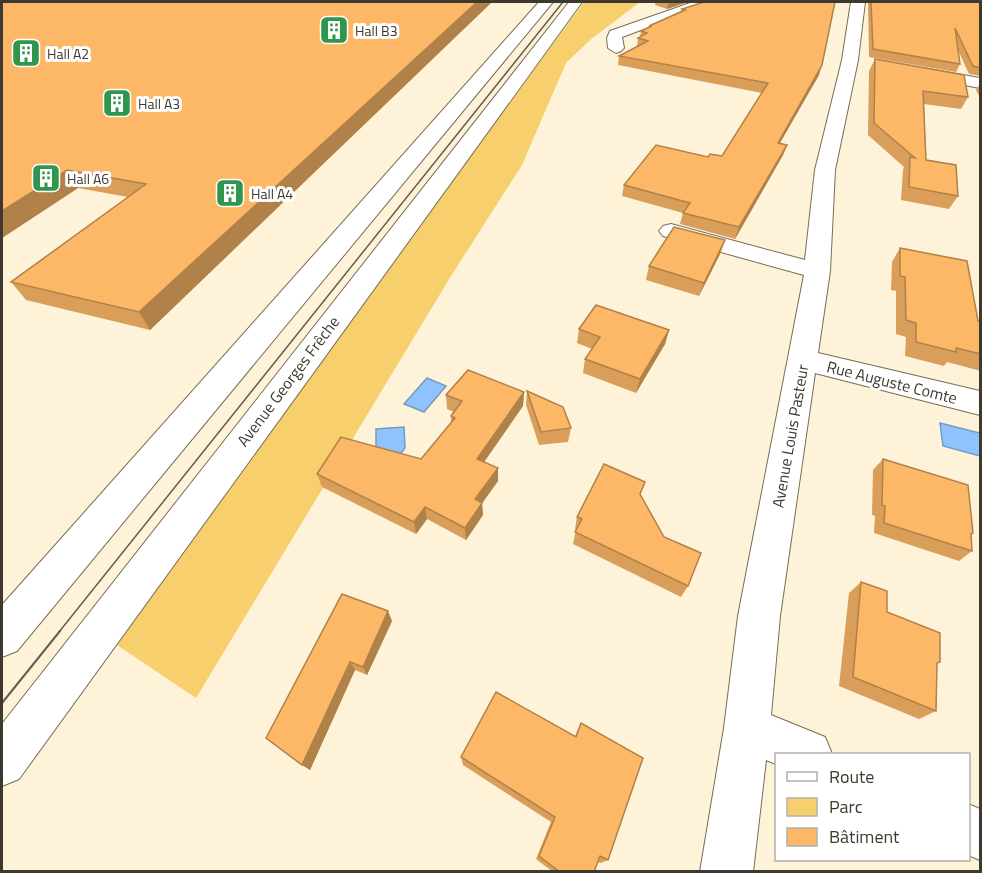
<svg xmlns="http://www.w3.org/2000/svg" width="982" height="873" viewBox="0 0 982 873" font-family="'Titillium Web',sans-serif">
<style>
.green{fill:#f7cf6d}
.water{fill:#8fc3fe;stroke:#779ac0;stroke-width:1.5}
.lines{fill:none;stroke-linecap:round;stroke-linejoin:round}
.minor-casing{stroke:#776d56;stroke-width:2}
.major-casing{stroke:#776d56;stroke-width:2}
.minor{fill:#fff;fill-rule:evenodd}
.major{fill:#fff;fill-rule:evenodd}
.tram-far1{stroke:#645e50;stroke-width:1.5}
.tram{stroke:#645e50;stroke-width:2}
.wall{fill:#d99e59}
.shaded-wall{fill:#b08148}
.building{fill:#fcb867;stroke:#b08148;stroke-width:1.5}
.labels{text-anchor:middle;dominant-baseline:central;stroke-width:6;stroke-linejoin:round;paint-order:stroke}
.far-poi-label{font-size:14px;fill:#3e392f;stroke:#fff;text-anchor:start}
.street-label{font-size:16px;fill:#3e392f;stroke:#fff}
</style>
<rect width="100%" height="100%" fill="#fef3d8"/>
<path class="green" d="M584,2H640L590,40L566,63L522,165L451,276L196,698L111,641Z"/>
<g class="water">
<path d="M427,378L446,386L424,412L404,404Z"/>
<path d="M940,423L980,433V456L943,446Z"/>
<path d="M404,427L405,448L387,471L376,472V429Z"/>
</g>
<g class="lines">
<g class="minor-casing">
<g id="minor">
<path d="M693,2H711L709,5L622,37L624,48L621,51L616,53L608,48L607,38L610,31Z"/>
<path d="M851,2H865L858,60L835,170L830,271L818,353L980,391V415L815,373L780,616L771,715L825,737L832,754H776V764L766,760L753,872H700L724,728L738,616L804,275L663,236L659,231L663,226L671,224L805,260L815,170L842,60Z"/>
<path d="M922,68L980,78V88L916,76L914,73L916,70Z"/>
<path d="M968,804L980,809V860L968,855Z"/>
</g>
</g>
<g class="major-casing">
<g id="major">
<path d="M539,2H553L17,651L2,657V605Z"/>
<path d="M569,2H582L19,779L2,786V724Z"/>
</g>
</g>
<use href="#minor" class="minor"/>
<use href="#major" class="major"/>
<path class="tram-far1" d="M59,632L563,2"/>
<path class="tram" d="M2,703L60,631"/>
</g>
<g class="wall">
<path d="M2,2H492L150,330L26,300L11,282L128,197L78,188L2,238Z"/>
<path d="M656,2H688L667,9L655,5Z"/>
<path d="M868,2H981V76L969,74L958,50L960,64L956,72L869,57Z"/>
<path d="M682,9L819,75L780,143L787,145L783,155L735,239L680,224L683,213L622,196L624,185L708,157L722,156L762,93L618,65L619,56L637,47L638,38L640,37L641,31L648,28L649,26L681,11Z"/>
<path d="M875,59L968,97L961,109L924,104L926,160L958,196L949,209L901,200L903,170L904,167L868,135L869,71Z"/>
<path d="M981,82V100L976,90Z"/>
<path d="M725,240L720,254L699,296L646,280L649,266Z"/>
<path d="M900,248L978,321H981V371L947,362L944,366L905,356L906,337L896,334V291L891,290L892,262Z"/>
<path d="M579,329L669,330L665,344L636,393L583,373L585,359L592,349L577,343Z"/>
<path d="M527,391L571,428L568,442L539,445L526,405Z"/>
<path d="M524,392L523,406L484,462L498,481L482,503L483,515L466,540L427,519L416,534L322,487L317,474L421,459L451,423V416L454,412L447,409L446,395Z"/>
<path d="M883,459L973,533L971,535L972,551L959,561L874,533L875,516L872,515L873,470Z"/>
<path d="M640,495L688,586L681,597L573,544L576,530L575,529L577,517Z"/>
<path d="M861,582L887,612L937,664L936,711L919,719L839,686L849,593Z"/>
<path d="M392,621L367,675L355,670L310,770L266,738Z"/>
<path d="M581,723L608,860L601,863L598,862L594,872H553L536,859L551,822L463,765L461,757L575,736Z"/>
</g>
<g class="shaded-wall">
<path d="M477,2H492L150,330L139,312Z"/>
<path d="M669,2H688L667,9Z"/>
<path d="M822,65L819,75L774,153L778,143Z"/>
<path d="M787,145L783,155L735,239L739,227Z"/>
<path d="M67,170L78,188L2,238V211Z"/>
<path d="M725,240L720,254L699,296L704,283Z"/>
<path d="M669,330L665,344L636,393L640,379Z"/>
<path d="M524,392L523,406L477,472V459Z"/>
<path d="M498,468V481L476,512L475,499Z"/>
<path d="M482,503L483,515L466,540L465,528Z"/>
<path d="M425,507L427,519L416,534L414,522Z"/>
<path d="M388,611L392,621L367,675L363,667Z"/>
<path d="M350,662L355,670L310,770L302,765Z"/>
</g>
<g class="building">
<path d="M2,2H477L139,312L11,282L146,184L67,170L2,211Z"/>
<path d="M704,2H835L822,65L778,143L787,145L739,227L683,213L690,203L624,185L656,145L708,157L710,154L722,156L768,83L619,56L648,41L638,38L647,33L641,31L652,26H649L685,10L682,9Z"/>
<path d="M871,2H981V68L973,66L955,28L960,64L873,49Z"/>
<path d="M875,59L964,75L968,97L923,91L926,160L956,165L958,196L909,187L910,157L915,158L874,123Z"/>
<path d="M674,227L725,240L704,283L649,266Z"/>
<path d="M900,248L967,261L978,321H981V354L956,348V352L916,342V323L906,320L905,277L900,276Z"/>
<path d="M596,305L669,330L640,379L585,359L600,337L579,329Z"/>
<path d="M468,370L524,392L477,459L498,468L475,499L482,503L465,528L425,507L414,522L317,474L341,437L421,459L455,418L451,416L462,401L446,395Z"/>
<path d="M527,391L563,407L571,428L541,432Z"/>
<path d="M883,459L968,485L973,533L971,534L972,551L884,523L885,506L882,505Z"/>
<path d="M604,464L645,482L640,494L664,537L701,553L688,586L575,532L582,519L577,517Z"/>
<path d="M861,582L887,591V612L940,633V662L937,663L936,711L853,677Z"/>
<path d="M342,594L388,611L363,667L350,662L302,765L266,738Z"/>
<path d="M496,692L576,737L581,723L643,758L608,860L600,856L594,872H560L539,856L555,817L461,757Z"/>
</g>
<defs>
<g id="building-square" transform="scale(1.5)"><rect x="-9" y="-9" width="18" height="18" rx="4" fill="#2f964c" stroke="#fff"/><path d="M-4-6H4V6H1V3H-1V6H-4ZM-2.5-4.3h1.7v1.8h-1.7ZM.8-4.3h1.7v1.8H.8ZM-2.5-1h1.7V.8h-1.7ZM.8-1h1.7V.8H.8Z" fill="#fff"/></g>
</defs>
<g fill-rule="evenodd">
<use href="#building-square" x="334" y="30"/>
<use href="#building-square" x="26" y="53"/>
<use href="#building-square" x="117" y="103"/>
<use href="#building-square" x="46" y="178"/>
<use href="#building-square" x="230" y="193"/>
</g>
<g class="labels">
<g class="far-poi-label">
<text x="355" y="30">Hall B3</text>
<text x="47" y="53">Hall A2</text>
<text x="138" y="103">Hall A3</text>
<text x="67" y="178">Hall A6</text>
<text x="251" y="193">Hall A4</text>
</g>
<g class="street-label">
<text transform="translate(288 381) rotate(-53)">Avenue Georges Frêche</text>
<text transform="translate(892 382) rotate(14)">Rue Auguste Comte</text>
<text transform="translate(790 436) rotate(-80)">Avenue Louis Pasteur</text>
</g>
</g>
<rect width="982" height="873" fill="none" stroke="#3e392f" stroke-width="6"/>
<rect x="775" y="753" width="195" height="108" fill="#ffffff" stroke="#b2b0ac" stroke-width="1.5"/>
<rect x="787" y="772" width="30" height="9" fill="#ffffff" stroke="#b2b0ac" stroke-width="1.5"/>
<text x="829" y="783" font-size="18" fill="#3e392f">Route</text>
<rect x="787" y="798" width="30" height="18" fill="#f7cf6d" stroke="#b2b0ac" stroke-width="1.5"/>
<text x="829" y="813" font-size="18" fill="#3e392f">Parc</text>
<rect x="787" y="828" width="30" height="18" fill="#fcb867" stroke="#b2b0ac" stroke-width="1.5"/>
<text x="829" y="843" font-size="18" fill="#3e392f">Bâtiment</text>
</svg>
